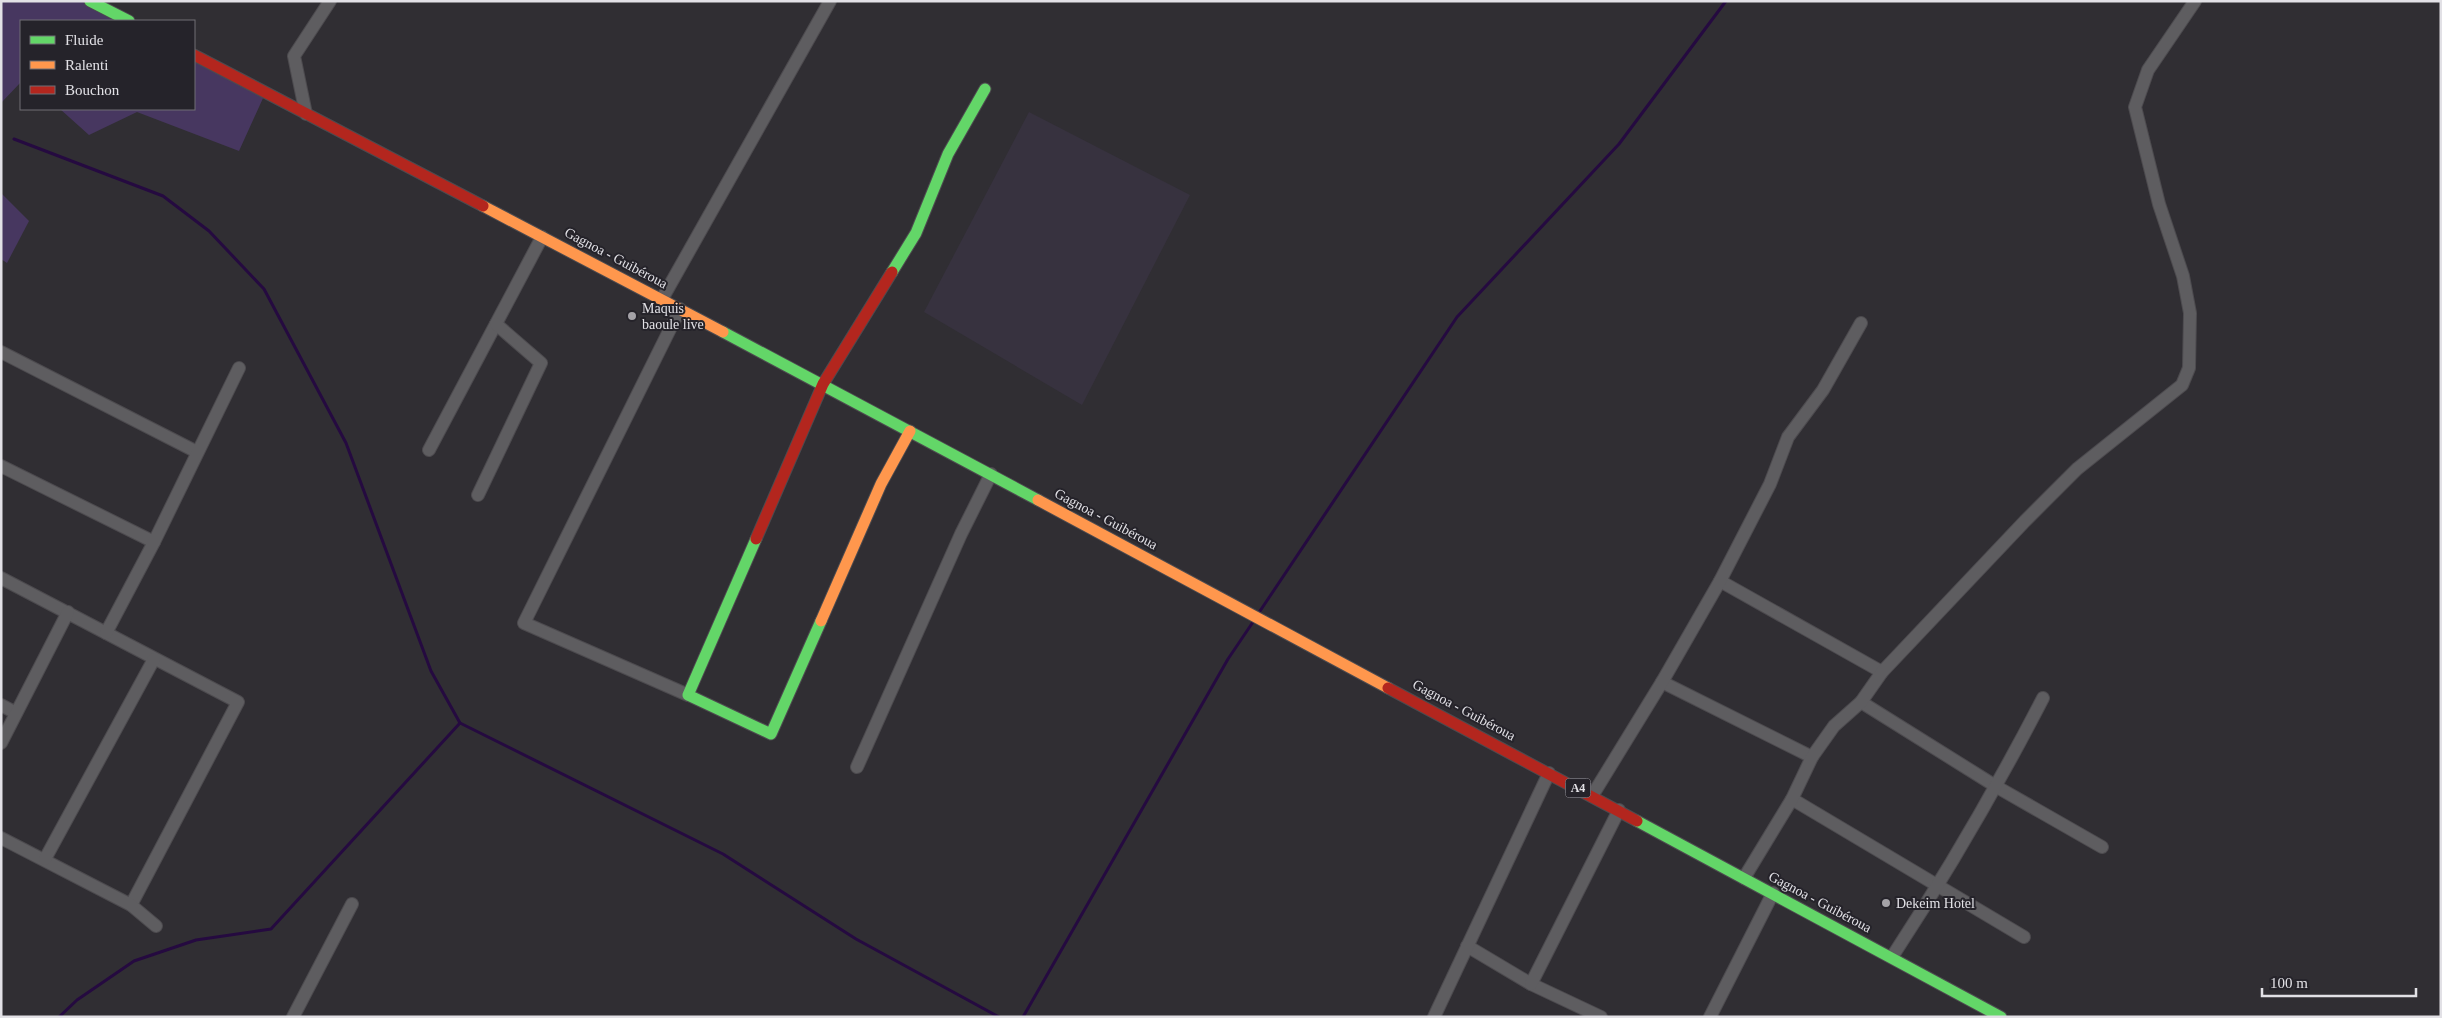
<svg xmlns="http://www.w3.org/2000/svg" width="2442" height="1018" viewBox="0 0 2442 1018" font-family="'Times New Roman',serif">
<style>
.built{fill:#37323f}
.green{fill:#473760}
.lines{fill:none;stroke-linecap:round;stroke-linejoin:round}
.stream{stroke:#250a40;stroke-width:3}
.street-casing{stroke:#4d4b4f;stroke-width:14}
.fast-casing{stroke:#4d4b4f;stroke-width:13}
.slow-casing{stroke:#4d4b4f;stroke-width:13}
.jam-casing{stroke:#4d4b4f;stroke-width:13}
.street{stroke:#5e5d60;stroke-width:12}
.fast{stroke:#63d668;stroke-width:11}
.slow{stroke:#ff974d;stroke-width:11}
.jam{stroke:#b3261e;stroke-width:11}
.poi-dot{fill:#a4a2a7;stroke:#25232a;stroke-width:2}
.labels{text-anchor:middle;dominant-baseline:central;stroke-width:4;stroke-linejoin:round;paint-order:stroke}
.shield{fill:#25232a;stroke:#a9a8ae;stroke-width:1}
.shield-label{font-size:12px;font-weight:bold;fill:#e2e1e6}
.street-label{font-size:14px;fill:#e2e1e6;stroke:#25232a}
.poi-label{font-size:14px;fill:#e2e1e6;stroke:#25232a;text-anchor:start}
</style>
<rect width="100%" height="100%" fill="#302e33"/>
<path class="built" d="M1029,112L1190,195L1082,405L924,312Z"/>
<g class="green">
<path d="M1,1H86L124,21H21V82L1,103Z"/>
<path d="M194,59L264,96L239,151L137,112L89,135L60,109H194Z"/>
<path d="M1,193L29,221L7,263L1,259Z"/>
</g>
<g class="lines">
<g class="stream">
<path d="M14,139L163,196L209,231L264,289L346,443L431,671L460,723"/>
<path d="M1260,611L1457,317L1619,144L1726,1"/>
<path d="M59,1017L77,1000L134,961L196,940L271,929L460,723L723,854L856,939L999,1017"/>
<path d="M1023,1017L1228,659L1253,622"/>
</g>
<g class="street-casing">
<g id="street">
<path d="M306,114L294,56L330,1"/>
<path d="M662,299L830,1"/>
<path d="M680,309L524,623L688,695"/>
<path d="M1,352L197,452"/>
<path d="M429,450L542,237"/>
<path d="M1,466L154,542"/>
<path d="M478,495L541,363L496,324"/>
<path d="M1,578L238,702L131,905"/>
<path d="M1720,581L1882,672"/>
<path d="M106,633L154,542L239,368"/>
<path d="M1662,682L1812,757"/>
<path d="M1861,702L1997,787L2102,847"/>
<path d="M1,705L16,713"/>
<path d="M1,743L68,612"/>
<path d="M857,767L961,534L991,474"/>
<path d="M1592,796L1662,682L1720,581L1770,484L1788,437L1823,390L1861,323"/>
<path d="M1792,799L2024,937"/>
<path d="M1,838L131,905L156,926"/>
<path d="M45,859L154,659"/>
<path d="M1744,878L1792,799L1812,757L1834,726L1861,702L1882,672L2025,521L2077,469L2182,385L2189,368L2190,313L2183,276L2159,204L2135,107L2148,70L2195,1"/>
<path d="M1467,946L1531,984L1601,1017"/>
<path d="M1892,957C1947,873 1997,787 2043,698"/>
<path d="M1531,984L1619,810"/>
<path d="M293,1017L352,904"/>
<path d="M1434,1017L1549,773"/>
<path d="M1710,1017L1773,893"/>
</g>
</g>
<g class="fast-casing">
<g id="fast">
<path d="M90,1L129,21"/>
<path d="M892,272L916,233L948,154L985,89"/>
<path d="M723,332L1038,500"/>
<path d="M756,539L688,695L771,734L821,621"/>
<path d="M1637,821L2001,1017"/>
</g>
</g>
<g class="slow-casing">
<g id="slow">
<path d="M483,206L723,332"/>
<path d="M1038,500L1388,688"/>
<path d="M821,621L881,484L910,431"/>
</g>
</g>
<g class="jam-casing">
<g id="jam">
<path d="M194,55L483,206"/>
<path d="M756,539L823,384L892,272"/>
<path d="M1388,688L1637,821"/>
</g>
</g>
<use href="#street" class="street"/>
<use href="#fast" class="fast"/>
<use href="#slow" class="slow"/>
<use href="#jam" class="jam"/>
</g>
<g class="poi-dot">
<circle cx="632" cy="316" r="5"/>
<circle cx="1886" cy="903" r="5"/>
</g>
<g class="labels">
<rect class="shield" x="1565.5" y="778.5" width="25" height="19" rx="4"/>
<g class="shield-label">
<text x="1578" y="788">A4</text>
</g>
<g class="street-label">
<text transform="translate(616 258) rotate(28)">Gagnoa - Guibéroua</text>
<text transform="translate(1106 519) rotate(28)">Gagnoa - Guibéroua</text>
<text transform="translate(1464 710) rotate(28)">Gagnoa - Guibéroua</text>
<text transform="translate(1820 902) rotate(28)">Gagnoa - Guibéroua</text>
</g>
<g class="poi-label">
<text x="642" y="308">Maquis<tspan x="642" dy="16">baoule live</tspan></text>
<text x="1896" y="903">Dekeim Hotel</text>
</g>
</g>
<rect width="2442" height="1018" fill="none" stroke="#e2e1e6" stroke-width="5"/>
<rect x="20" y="20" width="175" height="90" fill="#25232a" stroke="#716f75"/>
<rect x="30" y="36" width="25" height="8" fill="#63d668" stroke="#716f75"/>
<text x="65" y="45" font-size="15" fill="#e2e1e6">Fluide</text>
<rect x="30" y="61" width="25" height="8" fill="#ff974d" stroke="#716f75"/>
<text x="65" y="70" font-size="15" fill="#e2e1e6">Ralenti</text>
<rect x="30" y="86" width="25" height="8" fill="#b3261e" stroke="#716f75"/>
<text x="65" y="95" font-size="15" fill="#e2e1e6">Bouchon</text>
<path d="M2262 988v8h154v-8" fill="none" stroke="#e2e1e6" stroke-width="2.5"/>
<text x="2270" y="988" font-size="15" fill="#e2e1e6" stroke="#25232a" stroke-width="4" paint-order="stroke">100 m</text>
</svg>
